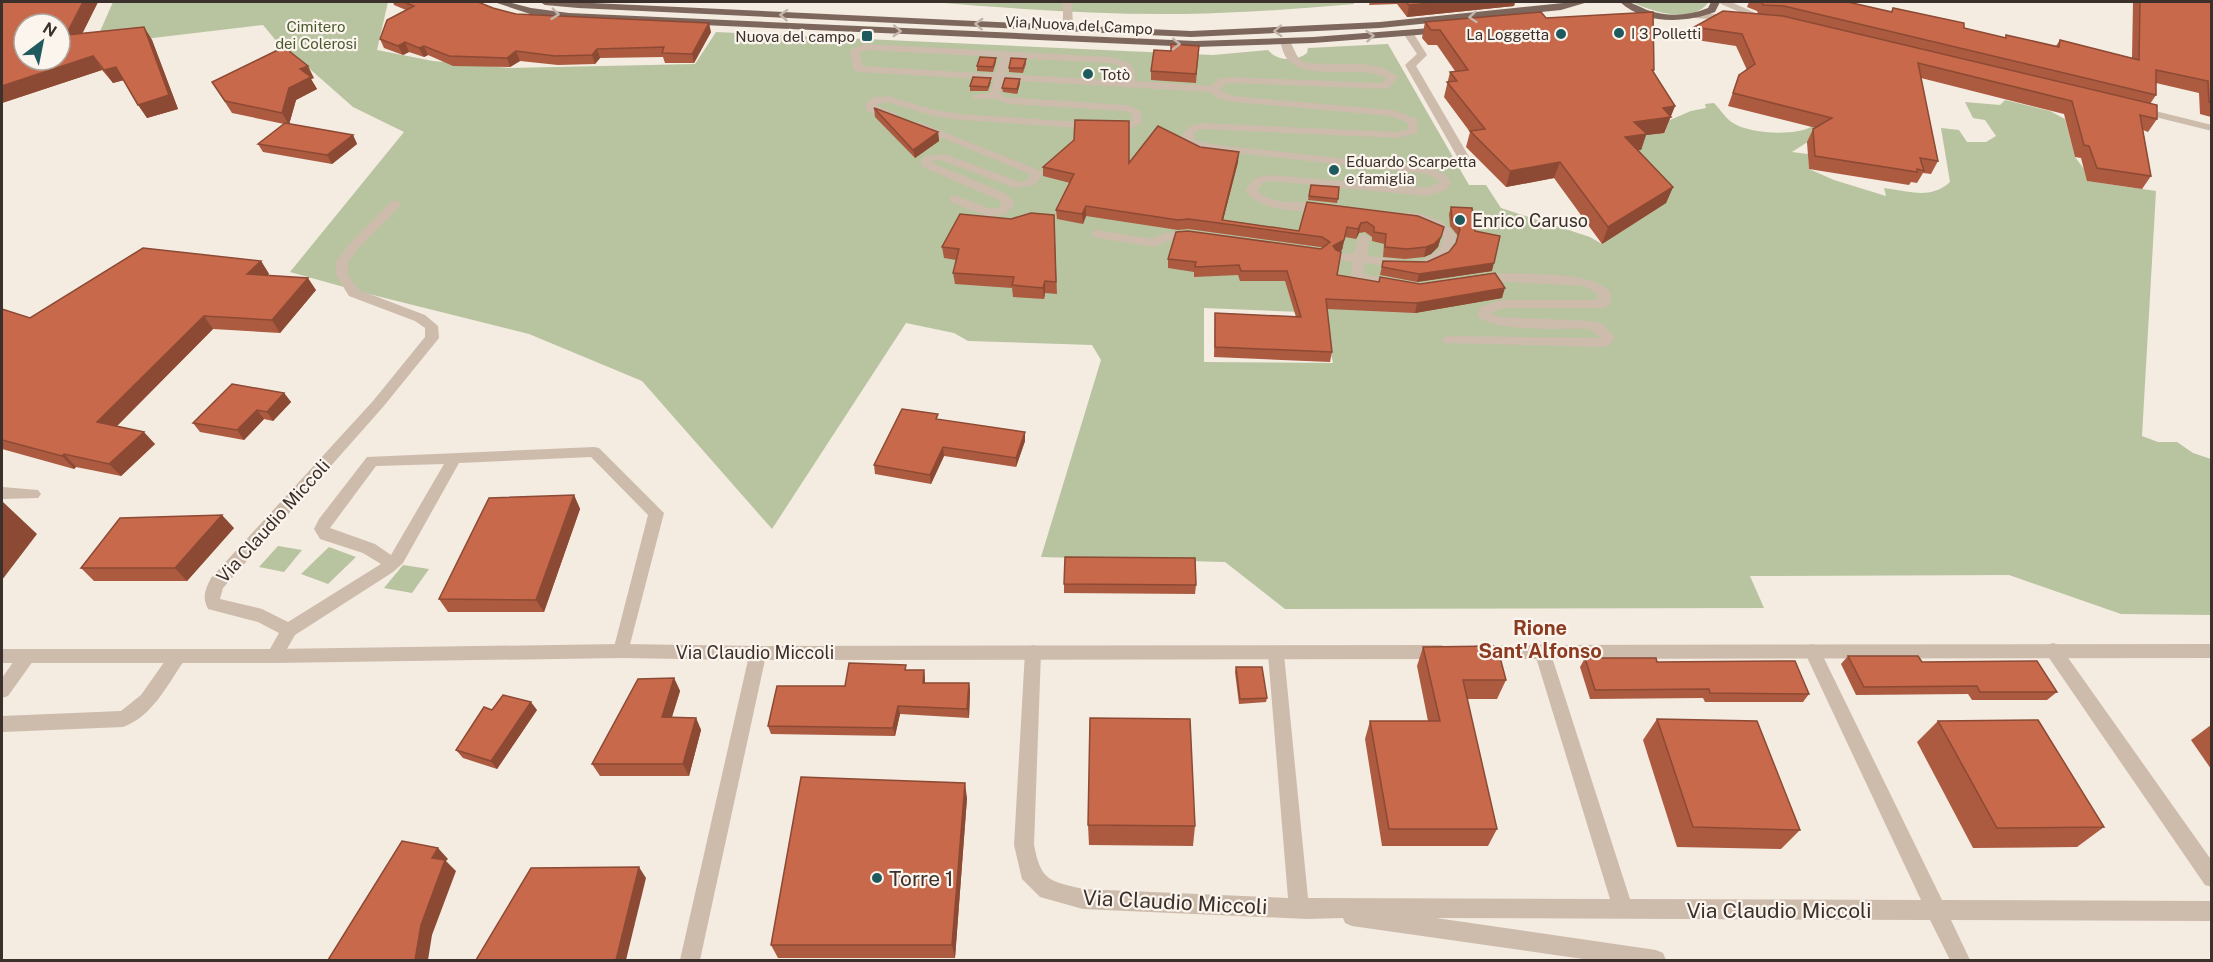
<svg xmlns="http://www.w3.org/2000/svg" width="2213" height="962" viewBox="0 0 2213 962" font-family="'Public Sans',sans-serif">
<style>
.green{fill:#b8c4a0;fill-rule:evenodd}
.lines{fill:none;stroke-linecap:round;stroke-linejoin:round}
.service{fill:#cdbbac;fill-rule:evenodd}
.minor{fill:#cdbbac;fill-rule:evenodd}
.primary{fill:#7d675c;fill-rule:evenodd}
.wall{fill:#ac5a40}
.shaded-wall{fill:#8c4a34}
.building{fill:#c8694b;stroke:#8c4a34;stroke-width:1.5;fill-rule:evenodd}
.oneway{stroke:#c2b5ac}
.poi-dot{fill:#1f5a5e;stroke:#fbf5ee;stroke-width:2}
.labels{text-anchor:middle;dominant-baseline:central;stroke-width:4.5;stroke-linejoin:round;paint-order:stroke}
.far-street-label{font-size:15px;fill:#3b302b;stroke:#fbf5ee}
.far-park-label{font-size:15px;fill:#4a5a2e;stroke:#fbf5ee}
.far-poi-label{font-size:15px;fill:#3b302b;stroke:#fbf5ee;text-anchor:start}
.poi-label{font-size:18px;fill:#3b302b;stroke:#fbf5ee;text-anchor:start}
.street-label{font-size:18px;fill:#3b302b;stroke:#fbf5ee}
.neighbourhood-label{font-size:20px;font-weight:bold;fill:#8c3b22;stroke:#fbf5ee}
.near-poi-label{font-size:21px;fill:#3b302b;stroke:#fbf5ee;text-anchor:start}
.near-street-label{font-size:21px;fill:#3b302b;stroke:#fbf5ee}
</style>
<rect width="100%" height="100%" fill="#f4ebe1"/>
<g class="green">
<path d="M113,2H388L377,50L433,61L510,68L695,64L716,32L1213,55L1268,50C1277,61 1296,62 1307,53L1308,48L1388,44L1469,185H1486L1501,208L1590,237L1602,244L1628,138L1691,111L1706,108L1705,104L1714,103C1720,109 1726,119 1733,123C1750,134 1794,136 1811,127L1804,115L1834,125L1792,152L1808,154L1809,169L1834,180L1886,196L1884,188C1909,191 1930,200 1950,182L1941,128L1959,130L1967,142H1986L1996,136L1985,120L1973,118L1965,102L2000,105L2005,100L2050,111L2065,119L2075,157L2084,169L2088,181L2156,191L2142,436L2158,442H2177L2193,453L2211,459V615L2121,614L2009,575L1750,576L1764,608L1285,609L1225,562L1041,557L1101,360L1092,345L968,341L954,333L906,323L772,529L642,381L529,334L369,294L290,272L404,132L353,107L311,70L288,55L263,25L94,45ZM1204,308L1323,313L1333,363L1204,362Z"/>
<path d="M932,2H1354V4C1297,9 1241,13 1184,14C1101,15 1015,9 932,2Z"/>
<path d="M1632,2H1708V3C1691,24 1652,12 1632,2Z"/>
<path d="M278,546L302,550L284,572L259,567Z"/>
<path d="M329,547L356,557L328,584L301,574Z"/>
<path d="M403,565L429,569L412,593L384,588Z"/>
</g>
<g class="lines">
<g class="service">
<path d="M1063,2L1072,3L1073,29L1068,32L1063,29Z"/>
<path d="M1404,31H1412L1427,55L1416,66L1475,167L1473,169H1465L1463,167L1405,65L1417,54L1403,33Z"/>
<path d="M1285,38C1294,41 1293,55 1303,62C1332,68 1375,56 1398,77L1389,88L1385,89L1231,83L1225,84L1220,90L1233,96L1393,110L1417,119L1418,133L1398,138L1201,129L1194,133L1195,140L1210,144L1429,168L1446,175L1451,183L1446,190L1427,196L1270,181L1263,183L1257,190C1278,212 1315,195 1330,208L1324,212C1297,210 1263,214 1245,190L1255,178L1270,175L1427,188L1439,183L1437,179L1427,174L1209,150L1187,144L1181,137L1188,127L1201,123L1398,132L1408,129V123L1391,116L1233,102L1219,99L1210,92L1004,80L1000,93L1004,97L1127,105L1141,111L1142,123L1131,129L1110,130L961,120L934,116L887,102L876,105L897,114V118L893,119L867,111L865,104L874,97L888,96L935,110L961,114L1110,124L1129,123L1132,121V114L1125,111L1009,104L995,99H973V95L990,93L994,80L858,72L853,69L850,50L864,44L1111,57C1128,62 1135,62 1135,81L1212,86L1218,79L1231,77L1376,83H1382L1387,78C1359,64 1312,81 1290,62C1284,57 1282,48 1280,41ZM865,50L1000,57L995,74L863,66L860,52ZM1010,58L1110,63C1122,67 1125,68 1125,81L1006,74Z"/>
<path d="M919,122L1041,171L1043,173L1035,185L1015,188L940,160L933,161L932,163L1007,194L1015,203L1005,215L987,216L950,202V196L954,195L989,208H998L1002,203L999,200L923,167L920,162L925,156L945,154L1020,182L1027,181L1030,174L915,127L914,125Z"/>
<path d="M396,200L402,204L357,250L348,262V275L359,290L425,315L438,326L439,338L383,407L223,588L220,599L262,609L288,622L381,564L363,553L320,539L314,529L319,519L367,457L594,447L599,448L664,513L627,656L621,658L615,656L613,651L648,515L591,457L459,463L403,563L393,572L295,635L280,661L274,663L268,661L266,656L279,633L258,622L208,609C202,597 205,590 211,578L373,401L425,337V328L415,321L349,296L336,275V262L349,244L392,201ZM444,464L391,555L375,544L330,528L376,466Z"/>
<path d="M1405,212C1426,214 1444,218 1456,236C1454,253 1439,270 1421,267L1419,264L1421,261L1440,249L1444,236L1426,223L1401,219V213Z"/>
<path d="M1096,230L1153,239L1164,233L1193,231L1199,235L1193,239L1167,241L1155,247L1092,237V231Z"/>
<path d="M1364,234L1370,238L1367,256L1401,260L1407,264L1401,268L1365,263L1363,274L1404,282L1405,285L1404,288L1399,289L1352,280L1350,277L1353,262L1336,259L1334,256L1336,253L1354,254L1358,238Z"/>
<path d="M1491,273C1520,275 1594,269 1611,293L1610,304L1603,308H1503L1491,313L1499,317L1590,321L1603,324L1615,337L1610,345L1600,347L1444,343L1442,340L1444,337L1449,336L1601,338L1590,329C1565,328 1493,333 1477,315L1481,306L1503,300H1597L1598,294L1584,286L1491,281L1479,283L1473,279L1475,276Z"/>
<path d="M2,487L38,490L41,494L38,498L2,499Z"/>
<path d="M2053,643L2059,645L2212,861V887L2205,885L2047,655L2045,650L2047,645Z"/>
<path d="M1542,644L1548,646L1550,651L1630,899L1921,900L1804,651L1806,646L1812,644L1818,646L1942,900L2212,901V921L1951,920L1970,960H1950L1930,920L1436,918L1656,950L1663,953L1666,960H1590L1352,926L1345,923L1343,918L1307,919L1083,909L1040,897L1022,879L1014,845L1025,652L1027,647L1033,645L1039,647L1041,652L1034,845C1041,881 1049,881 1083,889L1288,898L1268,654L1270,649L1276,647L1282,649L1284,654L1308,898L1610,899L1534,651L1536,646Z"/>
<path d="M27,649L33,651L35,656L33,661L8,696L2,698V678L21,651Z"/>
<path d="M178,649L184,651L186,656L184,661C167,685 153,716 123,727L2,732V716L121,711L141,695L172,651Z"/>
</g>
<g class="minor">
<path d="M1720,2H1731L1771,20L1763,22L1721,4Z"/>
<path d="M1698,13L1732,15L1737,18L1732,21L1695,18L1693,16Z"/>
<path d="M2139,107L2212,125V131L2135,112V108Z"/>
<path d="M621,644L758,646L1441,645L1447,647L1449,652L1447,657L1441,659L765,660L700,960H680L748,660L621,658L274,663H2V649H274Z"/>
<path d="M2212,644V658L1477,659L1471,657L1469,652L1471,647L1477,645Z"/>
</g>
<g class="primary">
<path d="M494,2H508L531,8L569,13L1195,41L1313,37L1443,27L1448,30L1443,33L1313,43L1195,47L569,19L530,14Z"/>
<path d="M540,2H571L1191,31L1380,22L1573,2H1588L1561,10L1380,28L1191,37L578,8L545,5Z"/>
<path d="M1620,2C1631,1 1637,6 1647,10C1667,17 1688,16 1708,8L1711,2H1720L1715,12C1686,23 1645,25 1620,2Z"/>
</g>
</g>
<g class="wall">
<path d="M98,2L82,34L144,27L152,40L178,109L147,118L124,80L113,83L102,70L2,103Z"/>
<path d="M393,2H478L493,8L516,14L711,32L694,63H665L663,57L600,58L595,64L558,65L520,61L510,67L453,66L428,55L424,57L409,52L403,55L384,48L380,39L406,10L394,5Z"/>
<path d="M1370,2H1515L1514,6L1407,17L1397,4L1369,5Z"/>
<path d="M1749,2H1848L1891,12L1893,8L1964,28L2005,38L2006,35L2056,46L2060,40L2132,58L2133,2H2211V117L2200,114L2199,93L2156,83V95L2150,104L2157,119L2148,132L2143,130L2151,176L2142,189L2087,181L2081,158L2075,157L2064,114L1921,78L1938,161L1931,174L1923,173L1917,183L1911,182L1909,185L1809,169L1807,142L1813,129L1816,128L1728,106L1739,75L1747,70L1736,46L1690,39L1694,27L1758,14L1757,11L1747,7Z"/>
<path d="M1546,18L1653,73L1675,106L1664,133L1646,135L1641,150H1638L1673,187L1666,203L1602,244L1554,178L1506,187L1466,147L1470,132L1444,97L1450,72L1455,71L1437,45H1428L1422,38L1425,22Z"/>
<path d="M1199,46L1196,83L1151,80V71Z"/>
<path d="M996,58V62L993,72L977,71V66Z"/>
<path d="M1026,59V64L1023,73L1009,72V68Z"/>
<path d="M314,78L311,79L317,89L296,100L289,124L353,135L357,144L332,164L263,152L258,144L284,124L232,113L212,82Z"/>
<path d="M991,82L988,91H970V86Z"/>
<path d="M1020,83L1017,94L1003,92L1002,88Z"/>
<path d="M874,108L938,132L939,141L915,158L875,117Z"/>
<path d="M1200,147L1238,162L1223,220L1299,231L1307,202L1444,227L1438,247L1431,254L1424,257L1405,259L1383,257L1384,244L1372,241V237L1365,232L1359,233L1356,239L1345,237L1342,250L1339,252L1337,275L1379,282L1502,298L1415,313L1327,309L1332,352L1330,362L1214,357L1215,313L1296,317L1285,281H1240L1238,275L1194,277V272L1168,268V259L1321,249L1323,248L1320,247L1188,229L1178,230L1086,216L1083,224L1057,219L1056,210L1070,183L1043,176V167L1129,163Z"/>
<path d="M1311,185L1338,199L1337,203L1308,200Z"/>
<path d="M1451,207L1475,231L1492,271L1417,282L1380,275L1383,261L1427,262L1449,252L1456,243L1458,236L1450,226L1449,214Z"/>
<path d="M1054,215L1057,294L1045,293L1044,299L1013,297L1012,288L955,284L953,273L956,260L944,258L942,247L1011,219Z"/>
<path d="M261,261L269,274L267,275L316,290L280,333L213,329L117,426L155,444L121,476L76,467L74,469L2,449V309L30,318Z"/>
<path d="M284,393L291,402L273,421L264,419L244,440L200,432L193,423Z"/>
<path d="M939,419L1025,441L1016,467L944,456L931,484L875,474L874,465Z"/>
<path d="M574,495L580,509L544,612H448L439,599Z"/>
<path d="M234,528L187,581H94L81,568Z"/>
<path d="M1064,584L1196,585L1195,594L1064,593Z"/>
<path d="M1423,647L1506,680L1497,699H1467L1497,829L1488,846H1382L1365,739L1370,721H1428L1417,666Z"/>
<path d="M1848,656L1922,662L2057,692L2047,700H1972L1968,694L1856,695L1841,664Z"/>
<path d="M1585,658L1657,662L1809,694L1803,702H1705L1703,698L1590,699L1580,667Z"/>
<path d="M1236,667L1267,698L1266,702L1239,704L1235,672Z"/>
<path d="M907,670H924L925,679V683H969L970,691L969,718L900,714L895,736L771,734L768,726L845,686Z"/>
<path d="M674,678L680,691L672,717L696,718L701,730L689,776H600L592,764Z"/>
<path d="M492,710H537L497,769L463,758L456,750Z"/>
<path d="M1657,719L1800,830L1781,849L1677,847L1643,740Z"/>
<path d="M1938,721L2104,827L2077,847L1973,848L1917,742Z"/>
<path d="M2211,725V769L2191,740Z"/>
<path d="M967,798L955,958H778L771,945Z"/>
<path d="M1088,825L1195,826L1193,846L1089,845Z"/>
</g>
<g class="shaded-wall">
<path d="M83,2H98L75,48L66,35Z"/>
<path d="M1441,2H1515L1514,6L1407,17L1409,5Z"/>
<path d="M709,23L711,32L694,63L692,54Z"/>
<path d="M144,27L152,40L178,109L147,118L138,105Z"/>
<path d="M405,42L409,52L403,55L398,46Z"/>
<path d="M424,46L428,55L424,57L419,48Z"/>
<path d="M597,49L600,58L595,64L592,55Z"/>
<path d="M516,51L520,61L510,67L507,58Z"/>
<path d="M93,56L102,70L2,103V86Z"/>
<path d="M308,66L314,78L311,79L317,89L296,100L289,125L282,113L289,88L300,69Z"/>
<path d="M116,67L124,80L113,83L104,70Z"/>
<path d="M1020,79V83L1017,94V89Z"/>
<path d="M1675,106L1664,133L1646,135L1641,150L1619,153L1625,137L1634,122L1663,108Z"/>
<path d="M938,132L939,141L915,158L913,150Z"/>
<path d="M353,135L357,144L332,164L327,155Z"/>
<path d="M1239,152L1238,162L1222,224V220Z"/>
<path d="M1560,162L1554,178L1506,187L1510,171Z"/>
<path d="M1673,187L1666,203L1602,244L1608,227Z"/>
<path d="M1086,206V216L1083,224L1082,214Z"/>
<path d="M1361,223L1359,233L1356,239L1358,229Z"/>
<path d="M1347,227L1342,250L1332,256L1333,246Z"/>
<path d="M1444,227L1438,247L1431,254L1424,257L1426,247Z"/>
<path d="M261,261L269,274L255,286L247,274Z"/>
<path d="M1494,263L1492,271L1417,282L1419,274Z"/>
<path d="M308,278L316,290L280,333L272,320Z"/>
<path d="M1045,281V293L1044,299L1043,288Z"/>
<path d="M1505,288L1502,298L1415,313L1417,303Z"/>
<path d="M204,316L213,329L108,435L97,422Z"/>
<path d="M284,393L291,402L273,421L267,412Z"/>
<path d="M257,410L264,419L244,440L237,430Z"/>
<path d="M144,432L155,444L121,476L109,464Z"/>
<path d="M1025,432V441L1016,467V458Z"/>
<path d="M943,447L944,456L931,484L930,475Z"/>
<path d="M64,454L76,467L74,469L62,456Z"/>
<path d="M574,495L580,509L544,612L536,600Z"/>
<path d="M3,502L37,534L2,580V504Z"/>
<path d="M222,515L234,528L187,581L175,568Z"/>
<path d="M924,670L925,679L924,691L923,683Z"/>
<path d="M674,678L680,691L668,729L662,717Z"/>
<path d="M969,683L970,691L969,718L967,709Z"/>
<path d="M531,702L537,710L497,769L491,761Z"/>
<path d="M898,706L900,714L895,736L893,728Z"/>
<path d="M696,718L701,730L689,776L683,764Z"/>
<path d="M965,783L967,798L955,958L952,945Z"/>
<path d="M438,848L448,859L446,861L456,871L432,935L428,960H415L432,858Z"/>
<path d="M639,867L646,878L626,960H616Z"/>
</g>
<g class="building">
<path d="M2,2H83L66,35L144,27L169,95L138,105L116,67L104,70L93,56L2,86ZM24,24H60V60H24Z"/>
<path d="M404,2H478L493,8L516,14L709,23L692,54L662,53L664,47L597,49L592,55L555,56L516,51L507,58L449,56L424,46L419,48L405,42L398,46L380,39L387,20L414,6Z"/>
<path d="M1406,2H1441L1409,5Z"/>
<path d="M1762,2H1848L1892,12L1893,8L1964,23V28L2006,38V35L2059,47L2060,40L2139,60L2140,2H2211V103L2209,102L2208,81L2156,70V95L1784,6L1763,5Z"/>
<path d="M1723,11L1783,16L2157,105V119L2140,115L2151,176L2097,168L2089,146L2084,145L2072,101L1918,63L1938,161L1920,158L1924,171L1917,169V172L1815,156L1813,129L1832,118L1733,93L1739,75L1755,64L1742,34L1694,27Z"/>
<path d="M1541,12L1546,18L1653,12L1654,70H1652L1675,106L1663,108L1671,117L1634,122L1647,134L1625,137L1673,187L1608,227L1560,162L1510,171L1470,131L1485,129L1447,82L1457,81L1450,72L1468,70L1440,30H1431L1425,22Z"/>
<path d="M1171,44L1199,46L1196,74L1151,71L1154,50L1171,51Z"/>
<path d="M284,47L308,66L300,69L311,77L289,88L282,113L225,101L212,82Z"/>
<path d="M980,57L996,58L993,67L977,66Z"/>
<path d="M1011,58L1026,59L1023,68H1009Z"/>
<path d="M973,77L991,78L988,87L970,86Z"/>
<path d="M1005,78L1020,79L1017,89L1002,88Z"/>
<path d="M874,108L877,109L938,132L913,150Z"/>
<path d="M1075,120L1129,121V163L1158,126L1200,147L1239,152L1222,220L1299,231L1307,202L1418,216L1444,227L1441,237L1434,244L1426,247L1407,249L1385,247L1386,234L1374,232V227L1367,222L1361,223L1358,229L1347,227L1344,240L1333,246L1336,250L1341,252L1337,275L1379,282L1380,277L1420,284L1495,273L1505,288L1417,303L1326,299L1332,352L1215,347V313L1301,317L1287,271H1241L1239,265L1195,267L1196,262L1168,259L1176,232L1188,231L1321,249L1330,242L1322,237L1189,219L1178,220L1086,206L1082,214L1056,210L1074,174L1043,167L1074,140Z"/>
<path d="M285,123L353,135L327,155L258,144Z"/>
<path d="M1311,185L1339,187L1338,199L1309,196Z"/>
<path d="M1451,207L1472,208L1475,231L1500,236L1494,263L1419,274L1382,267L1383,261L1427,262L1449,252L1456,243L1460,229L1452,219Z"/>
<path d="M1031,213L1054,215L1056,282L1045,281L1043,288L1012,285L1014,277L953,273L959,249L942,247L960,214L1011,219Z"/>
<path d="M143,248L261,261L247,274L308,278L272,320L204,316L97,422L144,432L109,464L64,454L62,456L2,440V309L30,318Z"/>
<path d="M232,384L284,393L267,412L257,410L237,430L193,423Z"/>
<path d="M902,409L938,414L936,419L1025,432L1016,458L943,447L930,475L874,465Z"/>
<path d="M574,495L536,600L439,599L489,498Z"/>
<path d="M222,515L175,568H81L120,518Z"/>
<path d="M1065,557L1195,558L1196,585L1064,584Z"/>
<path d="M1497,646L1506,680H1463L1497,829H1389L1370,721H1440L1423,647Z"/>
<path d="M1848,656H1918L1922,662L2037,661L2057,692H1980L1977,686L1864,687Z"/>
<path d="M1585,658H1656L1657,662L1795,661L1809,694L1710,693L1709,689L1595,690Z"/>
<path d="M849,663L906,665L905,670H924L923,683H969L967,709L898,706L893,728L768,726L777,686H845Z"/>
<path d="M1236,667H1262L1267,698L1240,699Z"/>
<path d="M674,678L662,717L696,718L683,764H592L638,679Z"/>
<path d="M503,695L531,702L491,761L456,750L484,707L492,710Z"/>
<path d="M1090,718L1190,719L1195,826L1088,825Z"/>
<path d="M1657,719L1757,721L1800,830L1693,827Z"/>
<path d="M2038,720L2104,827L1997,828L1938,721Z"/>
<path d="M801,777L965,783L952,945H771Z"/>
<path d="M402,841L438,848L432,858L445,860L421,925L415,960H328Z"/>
<path d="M639,867L616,960H476L531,868Z"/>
</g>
<defs><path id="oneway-chevron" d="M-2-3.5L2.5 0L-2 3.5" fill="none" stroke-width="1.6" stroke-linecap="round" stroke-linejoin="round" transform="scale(1.5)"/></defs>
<g class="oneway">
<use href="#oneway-chevron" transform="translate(555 14) rotate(6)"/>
<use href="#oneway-chevron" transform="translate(784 15) rotate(-177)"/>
<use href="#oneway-chevron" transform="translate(1473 17) rotate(175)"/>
<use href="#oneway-chevron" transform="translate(979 24) rotate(-177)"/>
<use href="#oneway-chevron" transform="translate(897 31) rotate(3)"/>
<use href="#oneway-chevron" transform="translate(1278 31) rotate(177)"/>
<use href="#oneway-chevron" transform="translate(1370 36) rotate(-5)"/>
<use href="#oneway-chevron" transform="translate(1176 44) rotate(1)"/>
</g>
<g class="poi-dot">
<circle cx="1619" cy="33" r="6"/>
<circle cx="1561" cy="34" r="6"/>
<rect x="861" y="30" width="12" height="12" rx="3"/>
<circle cx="1088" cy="74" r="6"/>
<circle cx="1334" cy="170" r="6"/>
<circle cx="1460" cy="220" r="6"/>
<circle cx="877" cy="878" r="6"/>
</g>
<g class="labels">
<g class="far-street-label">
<text transform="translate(1079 25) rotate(3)">Via Nuova del Campo</text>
</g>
<g class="far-park-label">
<text x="316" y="26">Cimitero<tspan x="316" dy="17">dei Colerosi</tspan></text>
</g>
<g class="far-poi-label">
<text x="1631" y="33">I 3 Polletti</text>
<text x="1549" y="34" text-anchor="end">La Loggetta</text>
<text x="855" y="36" text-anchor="end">Nuova del campo</text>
<text x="1100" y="74">Totò</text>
<text x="1346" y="161">Eduardo Scarpetta<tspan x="1346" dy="17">e famiglia</tspan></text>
</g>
<g class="poi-label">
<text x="1472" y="220">Enrico Caruso</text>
</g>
<g class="street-label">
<text transform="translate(273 521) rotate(-48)">Via Claudio Miccoli</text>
<text x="755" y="652">Via Claudio Miccoli</text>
</g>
<g class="neighbourhood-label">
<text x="1540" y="628">Rione<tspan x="1540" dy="23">Sant'Alfonso</tspan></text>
</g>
<g class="near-poi-label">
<text x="889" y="878">Torre 1</text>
</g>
<g class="near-street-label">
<text transform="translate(1175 902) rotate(3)">Via Claudio Miccoli</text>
<text x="1779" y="910">Via Claudio Miccoli</text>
</g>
</g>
<rect width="2213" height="962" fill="none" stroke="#3b302b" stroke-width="6"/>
<g transform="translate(42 42) rotate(32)"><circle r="28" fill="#fbf5ee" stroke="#aea6a0" stroke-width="1.5"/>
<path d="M0-4.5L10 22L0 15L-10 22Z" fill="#1f5a5e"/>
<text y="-9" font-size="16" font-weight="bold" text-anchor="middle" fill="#3b302b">N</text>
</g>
</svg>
